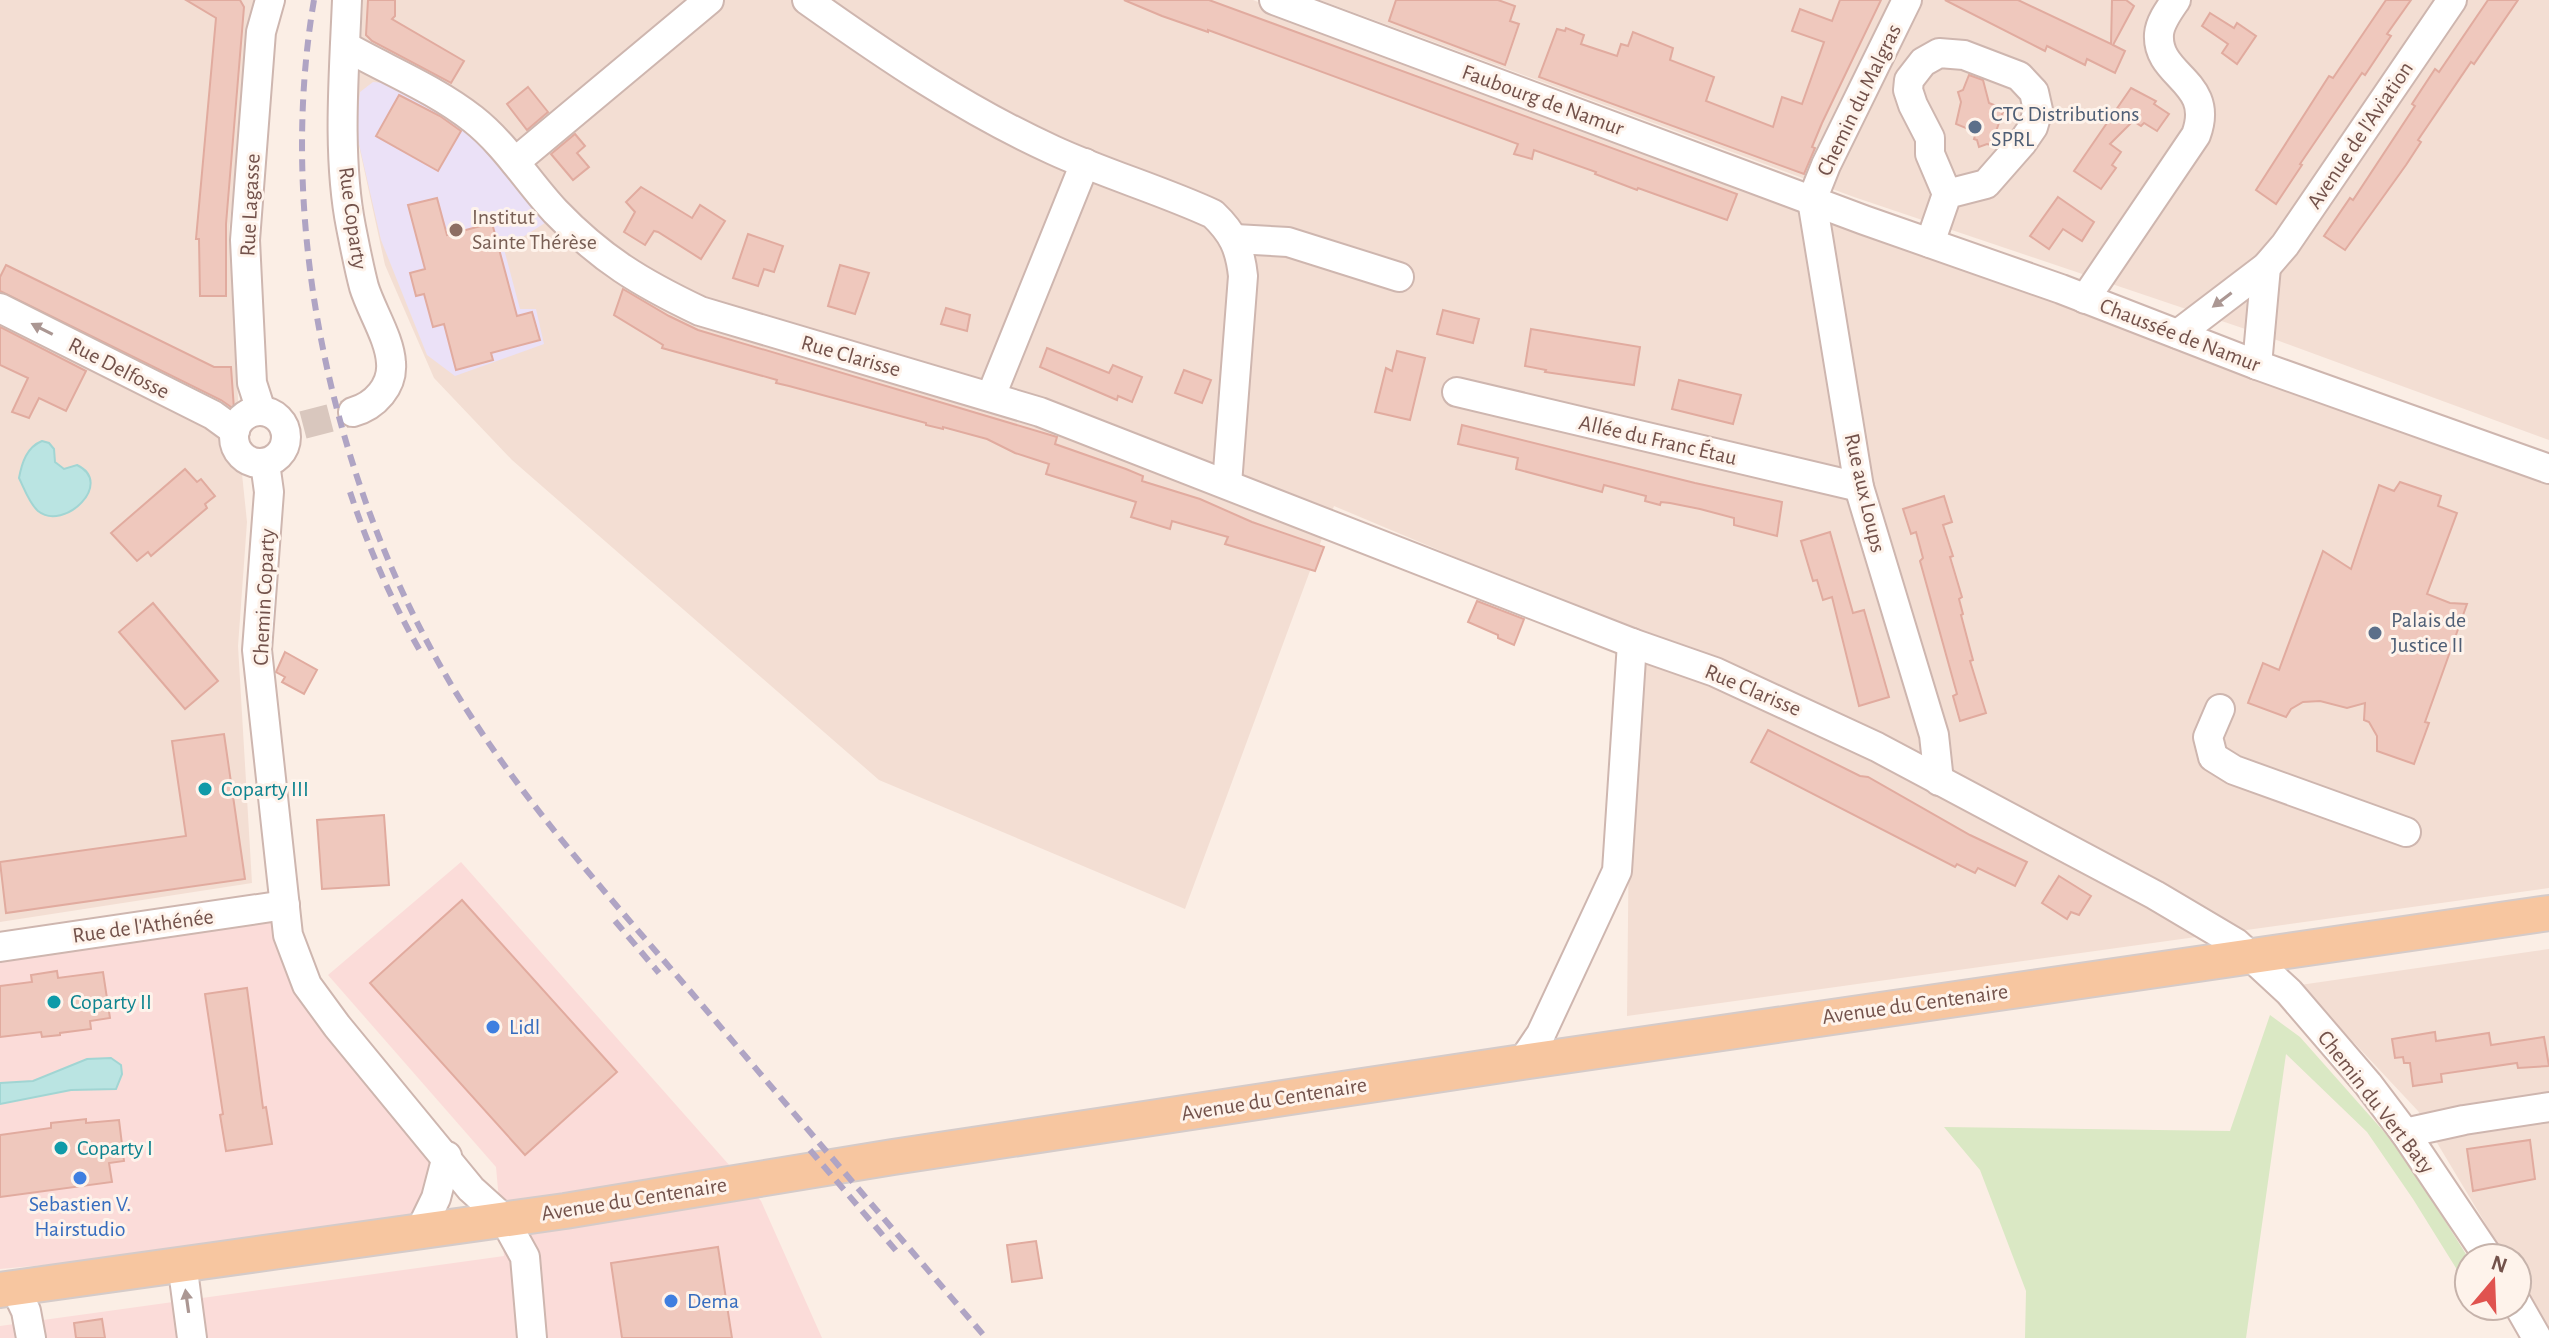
<svg xmlns="http://www.w3.org/2000/svg" width="2549" height="1338" viewBox="0 0 2549 1338" font-family="'Alegreya Sans',sans-serif">
<style>
.residential{fill:#f3ded3}
.commercial{fill:#fbdcd9}
.education{fill:#ebe1f7}
.green{fill:#dae8c4}
.water{fill:#bae4e2;stroke:#a1d5d3;stroke-width:2}
.building{fill:#efc8bd;stroke:#e1ab9f;stroke-width:2}
.lines{fill:none;stroke-linecap:round;stroke-linejoin:round}
.minor-tunnel{stroke:#d9c7be;stroke-width:28;stroke-dasharray:28 14;stroke-linecap:butt}
.minor-casing{stroke:#ceb6af;stroke-width:32}
.major-casing{stroke:#d5cbc9;stroke-width:38}
.minor{stroke:#fff;stroke-width:28}
.major{stroke:#f7c6a0;stroke-width:34}
.rail{stroke:#afa4c4;stroke-width:6;stroke-dasharray:12 8;stroke-linecap:butt}
.oneway{fill:#ab9793}
.service-dot{fill:#5c6f8a;stroke:#fef3eb;stroke-width:3}
.education-dot{fill:#8d6e63;stroke:#fef3eb;stroke-width:3}
.culture-dot{fill:#0f9aa8;stroke:#fef3eb;stroke-width:3}
.shop-dot{fill:#3f7fe0;stroke:#fef3eb;stroke-width:3}
.labels{text-anchor:middle;dominant-baseline:central;stroke-width:6;stroke-linejoin:round;paint-order:stroke}
.street-label{font-size:22px;fill:#73524b;stroke:#fef3eb}
.service-label{font-size:22px;fill:#4e5e75;stroke:#fef3eb;text-anchor:start}
.education-label{font-size:22px;fill:#785e54;stroke:#fef3eb;text-anchor:start}
.culture-label{font-size:22px;fill:#0d838f;stroke:#fef3eb;text-anchor:start}
.shop-label{font-size:22px;fill:#366cbe;stroke:#fef3eb;text-anchor:start}
</style>
<rect width="100%" height="100%" fill="#fbeee5"/>
<g class="residential">
<path d="M0,0H255L229,230L242,474L247,522L238,646L252,883L0,922Z"/>
<path d="M363,0H1253L1805,208L2549,482V888L1627,1016L1631,631L1334,506L1185,909L879,780L512,460L434,378L385,265L356,132Z"/>
<path d="M1320,0H2549V440L2263,335L1854,197Z"/>
<path d="M2549,949V1329L2517,1276V1258H2506L2418,1111L2300,985Z"/>
</g>
<g class="commercial">
<path d="M461,862L761,1201L822,1338H0V1326L504,1256L496,1167L328,975Z"/>
<path d="M285,905L288,935L447,1156L420,1231L0,1269V947Z"/>
</g>
<path class="education" d="M373,82L384,83L437,110L482,142L548,221L504,249L520,309H536L544,344L455,376L427,355L381,240L356,131L360,92Z"/>
<path class="green" d="M2270,1015L2300,1037L2401,1151L2469,1259V1289L2413,1199L2367,1132L2286,1054L2246,1338H2025L2026,1291L1980,1170L1944,1127L2230,1131Z"/>
<g class="water">
<path d="M42,441L49,443L54,449L55,462L64,469L77,465C115,483 64,532 38,511C29,503 24,488 19,478C22,462 27,447 42,441Z"/>
<path d="M111,1058L121,1065L122,1074L116,1089L71,1090L0,1104V1083L33,1081L87,1059Z"/>
</g>
<g class="building">
<path d="M186,0H240L244,7L226,224V296H200L199,239H196L216,18Z"/>
<path d="M368,0H395V16L392,19L464,61L451,83L372,41L366,35Z"/>
<path d="M1124,0H1209L1737,194L1727,220L1638,188L1637,190L1595,174L1596,172L1534,150L1532,159L1514,154L1518,144L1208,30V32L1162,16Z"/>
<path d="M1396,0H1498L1515,6L1510,21L1519,24L1505,65L1389,21Z"/>
<path d="M1840,0H1881L1822,123L1812,147L1815,148L1804,174L1539,77L1557,29L1565,31L1566,28L1584,35L1581,44L1617,56L1621,44L1628,46L1633,32L1673,48L1670,60L1714,77L1706,101L1773,127L1782,97L1802,104L1824,42L1792,31L1800,9L1832,21Z"/>
<path d="M1945,0H2018L2111,44L2112,0H2126L2134,6L2113,45L2125,51L2115,73L2087,59L2085,65L2047,46L2045,51Z"/>
<path d="M2386,0H2411L2387,34L2391,36L2365,75L2362,73L2300,164L2302,165L2276,204L2256,190L2329,76L2333,78Z"/>
<path d="M2488,0H2518L2474,64L2471,62L2418,140L2421,142L2406,165L2345,250L2324,236L2350,198L2353,200L2415,106L2412,104L2435,69L2439,72Z"/>
<path d="M2210,13L2234,28L2237,23L2256,36L2237,64L2222,53L2228,44L2202,26Z"/>
<path d="M1969,75L1983,80L1989,103L2004,109L1991,145L1987,144L1979,147L1977,140L1974,139L1976,132L1956,124L1961,102L1958,92L1963,90Z"/>
<path d="M528,87L548,112L527,130L507,104Z"/>
<path d="M2131,88L2156,101L2154,104L2169,114L2157,131L2144,123L2141,126L2133,121L2110,144L2121,152L2112,165L2116,168L2101,189L2074,171Z"/>
<path d="M399,95L440,116L461,131L438,171L376,136Z"/>
<path d="M575,134L585,146L577,153L589,167L573,180L551,154Z"/>
<path d="M641,187L692,218L700,205L725,221L701,259L658,232L654,231L645,245L624,232L635,212L626,202Z"/>
<path d="M2058,197L2094,222L2082,241L2063,229L2049,249L2030,236Z"/>
<path d="M437,198L447,235L492,223L517,316L532,312L540,340L491,353L493,360L456,370L444,324L433,327L424,294L416,296L410,273L425,269L408,205Z"/>
<path d="M748,234L783,246L774,272L764,269L758,286L733,278Z"/>
<path d="M6,265L214,367H231L234,409L221,400L0,291V277Z"/>
<path d="M840,265L869,273L855,314L828,306Z"/>
<path d="M623,289L669,316L698,330L1057,437L1055,444L1126,469L1143,476L1142,481L1200,499L1252,522L1324,547L1315,571L1225,544L1228,537L1172,521L1170,529L1131,517L1136,502L1046,474L1049,464L1015,453L987,439L943,427V429L926,425V423L789,386L776,383L777,380L662,348L663,345L614,315Z"/>
<path d="M946,308L970,315L967,331L941,324Z"/>
<path d="M1443,310L1479,319L1473,343L1437,334Z"/>
<path d="M0,327L86,371L66,411L39,398L29,418L12,412L28,378L0,365Z"/>
<path d="M1531,329L1640,347L1634,385L1545,372L1546,370L1525,366Z"/>
<path d="M1047,348L1109,373L1113,365L1142,377L1132,402L1118,396L1117,400L1040,367Z"/>
<path d="M1397,351L1425,358L1410,420L1375,412L1386,368L1392,371Z"/>
<path d="M1184,370L1211,380L1202,403L1175,393Z"/>
<path d="M1679,380L1741,395L1733,424L1672,409Z"/>
<path d="M1462,425L1695,483L1782,502L1777,536L1734,525V518L1700,509L1670,503L1661,502L1660,505L1645,501L1646,496L1604,485L1602,492L1516,469L1518,458L1458,444Z"/>
<path d="M185,469L197,482L201,479L215,496L205,504L207,508L151,556L148,552L137,561L111,533Z"/>
<path d="M2400,482L2441,496L2438,506L2457,513L2427,594L2450,603L2467,604L2425,722L2429,723L2414,764L2377,751V736L2369,722L2364,720L2365,703L2347,708L2320,701L2303,702L2291,709L2286,717L2248,703L2263,663L2279,670L2323,551L2351,569L2379,485L2394,491Z"/>
<path d="M1944,496L1952,522L1943,525L1953,556L1950,557L1962,597L1959,599L1963,614L1961,615L1973,660L1970,661L1986,713L1960,721L1953,696L1957,694L1920,561L1923,558L1916,532L1911,534L1903,509Z"/>
<path d="M1830,532L1853,613L1864,610L1889,697L1859,706L1832,597L1823,600L1817,580L1813,581L1801,541Z"/>
<path d="M1477,601L1524,619L1514,645L1498,638V635L1468,622Z"/>
<path d="M153,603L218,681L185,709L119,632Z"/>
<path d="M285,652L317,670L304,694L282,682L285,677L276,672Z"/>
<path d="M1768,730L1860,776L1868,777L1970,835L2027,862L2015,886L1978,868L1975,873L1957,864L1955,867L1751,762Z"/>
<path d="M224,734L245,879L6,913L0,862L186,836L172,741Z"/>
<path d="M384,815L389,885L322,889L317,820Z"/>
<path d="M2059,876L2091,896L2079,915L2071,912L2067,919L2042,903Z"/>
<path d="M462,900L617,1072L525,1155L370,983Z"/>
<path d="M57,971L58,978L103,972L110,1018L90,1021L91,1029L60,1033V1035L42,1037L41,1032L0,1037V986L32,982L31,975Z"/>
<path d="M247,988L263,1108L266,1107L272,1144L226,1151L220,1115L223,1114L205,994Z"/>
<path d="M2435,1032L2436,1041L2489,1033L2491,1045L2544,1037L2549,1066L2518,1068L2517,1063L2441,1074L2442,1082L2413,1086L2410,1063H2404L2403,1057L2395,1058L2392,1039Z"/>
<path d="M86,1119V1123L119,1120L124,1161L109,1163L112,1182L0,1197V1135L51,1128V1123Z"/>
<path d="M2530,1140L2535,1179L2473,1191L2467,1149Z"/>
<path d="M1036,1241L1042,1278L1012,1282L1007,1245Z"/>
<path d="M718,1247L732,1338H622L611,1263Z"/>
<path d="M102,1319L105,1338H76L74,1323Z"/>
</g>
<g class="lines">
<path class="minor-tunnel" d="M303,425L353,412"/>
<g class="minor-casing">
<g id="minor">
<path d="M347,0C344,73 337,156 351,227C355,247 359,268 364,287C371,310 390,339 391,363C393,386 375,406 353,412"/>
<path d="M807,0C886,56 965,110 1053,150C1105,174 1161,190 1213,214C1233,233 1240,248 1243,276L1227,484"/>
<path d="M1274,0L1864,220L2061,289L2257,365L2549,469"/>
<path d="M345,46C387,70 435,89 473,119C506,145 527,181 555,211C601,259 641,283 700,311L1040,412L1632,643L1715,672L1877,747L2155,895L2236,943L2289,992L2368,1084L2405,1133L2489,1258"/>
<path d="M515,162L709,0"/>
<path d="M1812,200L1859,487L1934,735L1939,781"/>
<path d="M1812,200L1826,165L1907,0"/>
<path d="M1235,239L1288,242L1399,277"/>
<path d="M1930,243L1947,194L1930,154V138L1913,105L1908,90L1909,80L1923,62L1939,53L1964,55L2019,76L2034,92L2038,110L2033,127L2022,143L1986,184L1947,194"/>
<path d="M2085,299L2196,135C2216,81 2156,77 2159,34C2160,22 2169,10 2176,0"/>
<path d="M0,308L213,415L235,431"/>
<path d="M2178,334L2266,267L2285,245L2452,0"/>
<path d="M2257,365L2266,267"/>
<path d="M1457,392L1859,487"/>
<path d="M991,396L1085,163"/>
<circle cx="260" cy="437" r="26"/>
<path d="M261,411L252,383L245,240L261,32L270,0"/>
<path d="M265,463L269,492L257,650L288,935L307,985L337,1026L471,1189L504,1219L525,1257L532,1338"/>
<path d="M2220,709L2208,737L2213,757L2234,770L2406,832"/>
<path d="M0,947L285,905"/>
<path d="M1522,1062L1541,1034L1617,871L1632,643"/>
<path d="M2405,1133L2464,1120L2549,1107"/>
<path d="M420,1231L436,1198L447,1156"/>
<path d="M182,1263L192,1338"/>
<path d="M15,1288L26,1311L31,1338"/>
<path d="M2517,1303L2537,1338"/>
</g>
</g>
<g class="major-casing">
<path id="major" d="M0,1290L565,1211L893,1157L1522,1062L2549,913"/>
</g>
<use href="#minor" class="minor"/>
<use href="#major" class="major"/>
<g class="rail">
<path d="M314,0C273,239 340,516 472,718C538,820 623,912 702,1005C796,1116 891,1227 986,1338"/>
<path d="M350,492C369,549 393,605 423,656"/>
<path d="M615,921L659,973"/>
<path d="M810,1150L898,1253"/>
</g>
</g>
<defs><path id="oneway-solid" d="M-6-.8H1V-3.2L6.5 0L1 3.2V.8H-6Z" transform="scale(2)"/></defs>
<g class="oneway">
<use href="#oneway-solid" transform="translate(2222 300) rotate(143)"/>
<use href="#oneway-solid" transform="translate(42 329) rotate(-153)"/>
<use href="#oneway-solid" transform="translate(187 1301) rotate(-98)"/>
</g>
<g class="service-dot">
<circle cx="1975" cy="127" r="8"/>
<circle cx="2375" cy="633" r="8"/>
</g>
<circle class="education-dot" cx="456" cy="230" r="8"/>
<g class="culture-dot">
<circle cx="205" cy="789" r="8"/>
<circle cx="54" cy="1002" r="8"/>
<circle cx="61" cy="1148" r="8"/>
</g>
<g class="shop-dot">
<circle cx="493" cy="1027" r="8"/>
<circle cx="80" cy="1178" r="8"/>
<circle cx="671" cy="1301" r="8"/>
</g>
<g class="labels">
<g class="street-label">
<text transform="translate(1543 100) rotate(20)">Faubourg de Namur</text>
<text transform="translate(1859 100) rotate(-64)">Chemin du Malgras</text>
<text transform="translate(2360 135) rotate(-56)">Avenue de l'Aviation</text>
<text transform="translate(250 205) rotate(-87)">Rue Lagasse</text>
<text transform="translate(353 218) rotate(82)">Rue Coparty</text>
<text transform="translate(2180 335) rotate(21)">Chaussée de Namur</text>
<text transform="translate(851 356) rotate(16)">Rue Clarisse</text>
<text transform="translate(119 368) rotate(27)">Rue Delfosse</text>
<text transform="translate(1658 440) rotate(13)">Allée du Franc Étau</text>
<text transform="translate(1865 493) rotate(77)">Rue aux Loups</text>
<text transform="translate(264 597) rotate(-87)">Chemin Coparty</text>
<text transform="translate(1753 690) rotate(23)">Rue Clarisse</text>
<text transform="translate(143 926) rotate(-8)">Rue de l'Athénée</text>
<text transform="translate(1915 1004) rotate(-8)">Avenue du Centenaire</text>
<text transform="translate(1274 1099) rotate(-9)">Avenue du Centenaire</text>
<text transform="translate(2376 1102) rotate(52)">Chemin du Vert Baty</text>
<text transform="translate(634 1199) rotate(-9)">Avenue du Centenaire</text>
</g>
<g class="service-label">
<text x="1991" y="114">CTC Distributions<tspan x="1991" dy="25">SPRL</tspan></text>
<text x="2391" y="620">Palais de<tspan x="2391" dy="25">Justice II</tspan></text>
</g>
<g class="education-label">
<text x="472" y="217">Institut<tspan x="472" dy="25">Sainte Thérèse</tspan></text>
</g>
<g class="culture-label">
<text x="221" y="789">Coparty III</text>
<text x="70" y="1002">Coparty II</text>
<text x="77" y="1148">Coparty I</text>
</g>
<g class="shop-label">
<text x="509" y="1027">Lidl</text>
<text x="80" y="1204" text-anchor="middle">Sebastien V.<tspan x="80" dy="25">Hairstudio</tspan></text>
<text x="687" y="1301">Dema</text>
</g>
</g>
<g transform="translate(2493 1282) rotate(19)"><circle r="38" fill="#fef3eb" stroke="#c6b3ab" stroke-width="2"/>
<path d="M0-6L14 30L0 20L-14 30Z" fill="#e0534f"/>
<text y="-12" font-size="22" font-weight="bold" text-anchor="middle" fill="#73524b">N</text>
</g>
</svg>
